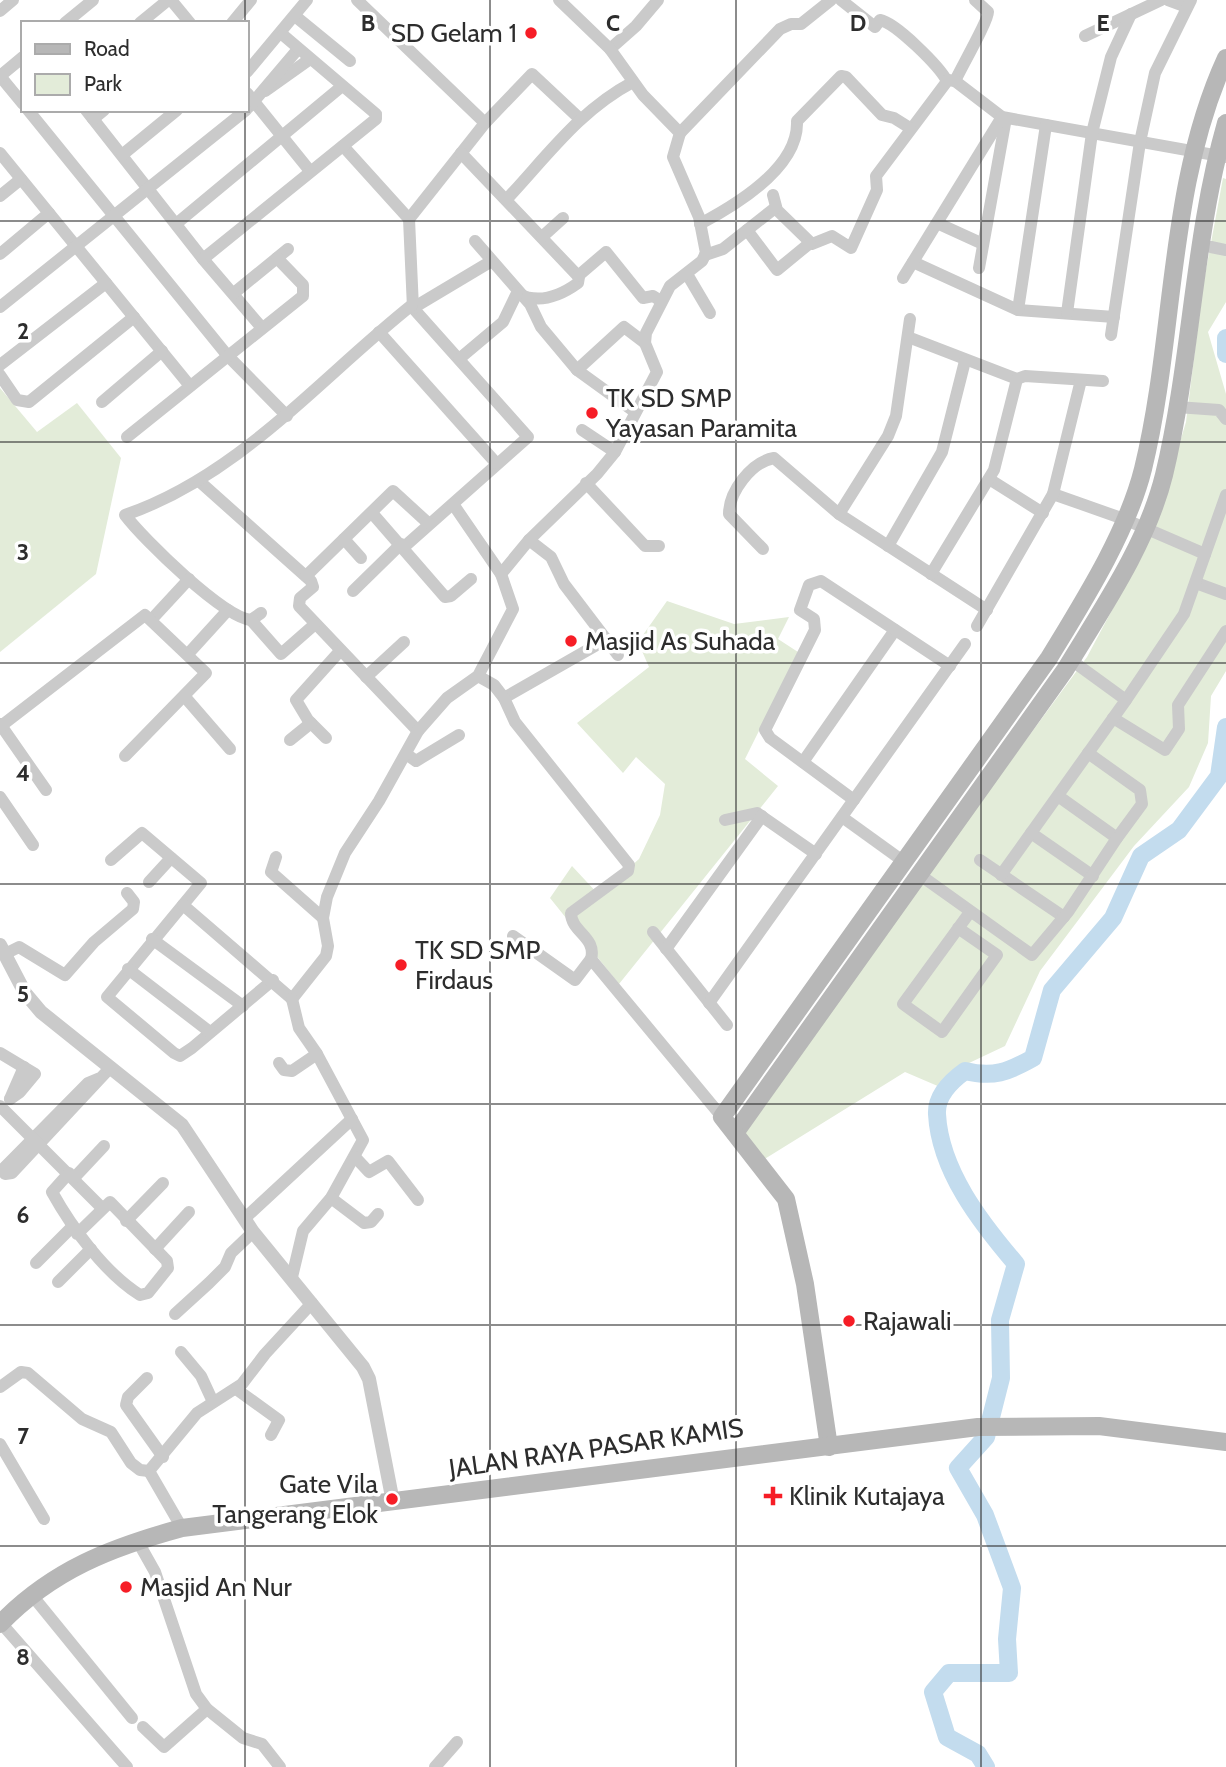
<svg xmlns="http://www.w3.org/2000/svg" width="1226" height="1767" viewBox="0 0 1226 1767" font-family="Cabin,sans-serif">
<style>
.green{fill:#e3ecd9}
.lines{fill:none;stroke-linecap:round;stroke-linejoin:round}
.river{stroke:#c3dcee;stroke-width:18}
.minor{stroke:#cacaca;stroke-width:12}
.tertiary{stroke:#cacaca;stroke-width:14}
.secondary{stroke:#b7b7b7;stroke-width:18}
.grid{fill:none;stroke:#2d2d2d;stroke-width:2;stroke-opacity:0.55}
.poi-dot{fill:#f61d26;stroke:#fff;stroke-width:2.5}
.labels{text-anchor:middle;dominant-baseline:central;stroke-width:7;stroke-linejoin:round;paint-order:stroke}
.poi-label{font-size:26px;fill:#2d2d2d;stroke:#fff;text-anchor:start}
.street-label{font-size:26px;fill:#2d2d2d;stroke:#fff}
.grid-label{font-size:23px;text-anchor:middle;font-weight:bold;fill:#2d2d2d;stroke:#fff;stroke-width:7;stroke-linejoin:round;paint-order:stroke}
</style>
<rect width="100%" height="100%" fill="#fff"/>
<g class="green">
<path d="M1223,178L1226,179V302L1208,332L1226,394V671L1211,696L1208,743L1189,787L1134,846L1040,971L1005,1046L950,1072L940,1087L905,1072L763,1160L739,1130L1087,657L1152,535L1186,422L1203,286Z"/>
<path d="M0,388L37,432L77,403L121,458L96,574L0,652Z"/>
<path d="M667,601L734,624L789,617L778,639L798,652L745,759L778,786L619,984L550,898L572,866L599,895L639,859L660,815L665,784L636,757L623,773L577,723L649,667L638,642Z"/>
</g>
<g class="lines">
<g class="river">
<path d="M1226,338V354"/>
<path d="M986,1767L978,1754L947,1737L933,1692L949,1673H1009L1007,1639L1012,1588L985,1515L958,1468L986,1437L1001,1378L1000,1320L1016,1264C981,1223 940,1171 937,1114C936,1095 951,1081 965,1071C993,1078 1008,1072 1033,1058L1052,990L1113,918L1141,856L1179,830L1219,776L1226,727"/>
</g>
<g class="minor">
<path d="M171,0L190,23"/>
<path d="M357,0L485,123L409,219"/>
<path d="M841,0L875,27L880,20C896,23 939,66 947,81"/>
<path d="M1168,0L1187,7"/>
<path d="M0,11L13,0"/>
<path d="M295,16L350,61"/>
<path d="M65,23L93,0"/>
<path d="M140,23L168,0"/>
<path d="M232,23L251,0"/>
<path d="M1085,36L1161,0"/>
<path d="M610,49L636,26L658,0"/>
<path d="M247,72L307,0"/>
<path d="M0,76L23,104"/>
<path d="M0,76L23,57"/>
<path d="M955,81C961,68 989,19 988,12L975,0"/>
<path d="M265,91L310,59"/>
<path d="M247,93L310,171"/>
<path d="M249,107L298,49"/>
<path d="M28,110L227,355L287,416"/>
<path d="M86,110L203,259L262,328"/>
<path d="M93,119L104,110"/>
<path d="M485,123L532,74L579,118"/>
<path d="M680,133L780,29L791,24H801L831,0"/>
<path d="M343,146L409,219L413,308L528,437L404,547"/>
<path d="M0,153L190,386"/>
<path d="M461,153L579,277L578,283C560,296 539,304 519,294"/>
<path d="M122,155L177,110"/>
<path d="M773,195L777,210L812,244L832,236L851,248L877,190L876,176L948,80L955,81L1002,117L1226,157"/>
<path d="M0,196L21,179"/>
<path d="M507,199C548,155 580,110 633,82"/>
<path d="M937,223L983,244"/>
<path d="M176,224L341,87"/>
<path d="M700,224C736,205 799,167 797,121L841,76L846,77L882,115L894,118L910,128"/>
<path d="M747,230L777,270L810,243"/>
<path d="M542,237L563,218"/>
<path d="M475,241L530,304L541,327L577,370L635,412"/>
<path d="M1211,247L1226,250"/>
<path d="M0,254L49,213"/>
<path d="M705,255L723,249L775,208"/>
<path d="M203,259L376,119V114L283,35"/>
<path d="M913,262L1018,310L1114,317"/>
<path d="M979,268L1006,118"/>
<path d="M687,274L710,313"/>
<path d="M578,276L606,252L643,298L653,296L661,301"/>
<path d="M903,278L1002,117"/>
<path d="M234,293L288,249"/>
<path d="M0,307L246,110"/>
<path d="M413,308L490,262"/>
<path d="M1018,310L1046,125"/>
<path d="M1067,313L1092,133L1111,57L1131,14"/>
<path d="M379,332L496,463"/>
<path d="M1111,335L1140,142L1155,73L1191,0"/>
<path d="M908,337L1017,379"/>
<path d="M459,359L503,322L517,293"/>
<path d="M0,365L106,283"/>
<path d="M577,370L624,327L645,343"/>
<path d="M0,375L17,400L29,402L134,317"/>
<path d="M102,402L162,351"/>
<path d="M1177,407L1219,410L1226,419"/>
<path d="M582,430L615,452"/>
<path d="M127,437L303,296V285L277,258"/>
<path d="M989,479L1043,513"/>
<path d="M199,481L311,581L313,587L300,598L299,606L418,731"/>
<path d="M586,483L645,546H659"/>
<path d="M1053,494L1124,519L1205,554"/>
<path d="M372,513L445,597L451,596L471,579"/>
<path d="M839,514L888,436L896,416L910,319"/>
<path d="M344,539L361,558"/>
<path d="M529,540L551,557L564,584L618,655"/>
<path d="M888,546L942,452L965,361"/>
<path d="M763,549L729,514C729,492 751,462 774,458L839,514L987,610"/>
<path d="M501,574L529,540L597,474L615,452L657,372L645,343L646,333L670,286L702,261L706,253L699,217L673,157L680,133L643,95L610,49L559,0"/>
<path d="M931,574L994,470L1017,379L1025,376L1103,381"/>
<path d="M306,576L393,491L428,523"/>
<path d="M1196,583L1226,594"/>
<path d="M353,591L401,544"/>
<path d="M261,613L251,620C223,617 144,540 125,515C239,476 320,378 412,305"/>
<path d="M152,619L189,579"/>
<path d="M251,620L281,654L314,625"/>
<path d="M977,626L1053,494L1081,380"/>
<path d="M188,654L228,610"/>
<path d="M478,676L494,685L504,698L607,639"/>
<path d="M366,677L404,642"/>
<path d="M185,697L230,749"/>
<path d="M504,698L515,722L629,865L628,871L571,913C571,932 597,937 591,959"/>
<path d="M1126,700L1184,614L1226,495"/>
<path d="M1113,718L1165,750L1179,729L1178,705L1226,631"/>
<path d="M0,724L46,790"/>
<path d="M1,726L145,615L206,673L125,756"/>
<path d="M326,738L308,720L296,700L340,651"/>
<path d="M290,740L311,723"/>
<path d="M406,754L416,761L459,735"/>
<path d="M803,762L895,630"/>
<path d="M1058,796L1117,838L1142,804L1140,790L1088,753"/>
<path d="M0,797L33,845"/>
<path d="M854,800L770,738L765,730L815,630L814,619L800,610L809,585L821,581L950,666"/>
<path d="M842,817L903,861"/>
<path d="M725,820L757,813L816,854"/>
<path d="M1031,833L1093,876"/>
<path d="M276,857L271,872L323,918"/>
<path d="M111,860L142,833L201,883L107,997L174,1053L180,1056L192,1048L273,980"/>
<path d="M980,860L1064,917"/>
<path d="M920,875L1032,955L1068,912L1117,838"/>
<path d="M1001,875L1126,700L1071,660"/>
<path d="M149,882L171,858"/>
<path d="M183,905L292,999"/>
<path d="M958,928L997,955L942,1032L903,1004L970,912"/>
<path d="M653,932L727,1025"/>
<path d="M513,936L575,980L591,959L722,1117"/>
<path d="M152,939L243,1006"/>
<path d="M666,949L762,816"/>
<path d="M5,954L19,947L65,975L94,942L133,909L134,902L127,893"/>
<path d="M128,969L210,1032"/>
<path d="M292,999L326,956L328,946L323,918L327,897L345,853L379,801L418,731L447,698L478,676L513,609L501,574L453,504"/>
<path d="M292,999L299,1028L317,1054L363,1140L331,1198L303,1231L292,1277"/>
<path d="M709,1003L965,644"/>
<path d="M0,1053L35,1074L20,1092L10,1099"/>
<path d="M279,1063L284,1070L292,1071L317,1054"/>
<path d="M100,1078L88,1083L11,1161L4,1168L5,1174L12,1173L110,1068"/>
<path d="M10,1099L24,1067"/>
<path d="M0,1106L102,1208"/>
<path d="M355,1157L369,1172L388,1161L418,1200"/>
<path d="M69,1173L52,1192C72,1228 105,1273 140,1295L148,1293L168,1268L167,1261L110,1202L77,1234"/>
<path d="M74,1178L104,1146"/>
<path d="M331,1198L364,1223L371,1222L378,1214"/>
<path d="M244,1219L352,1119"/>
<path d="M126,1221L163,1183"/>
<path d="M155,1249L189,1212"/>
<path d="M36,1263L73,1226"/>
<path d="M58,1282L91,1249"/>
<path d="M175,1314L209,1283L225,1267L231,1253L253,1232"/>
<path d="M181,1352L201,1376L213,1402"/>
<path d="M147,1378L128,1397L126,1405L163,1457"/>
<path d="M0,1387L21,1372L28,1373L82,1419L111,1432L131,1463L140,1470L149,1471L197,1413L242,1384L265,1354L312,1303"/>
<path d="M236,1389L279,1420L271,1435"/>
<path d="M0,1444L44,1519"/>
<path d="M149,1471L182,1528"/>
<path d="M137,1540L155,1572L196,1694L207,1709L243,1738L262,1744L280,1767"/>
<path d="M31,1594L132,1718"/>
<path d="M1,1623L127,1767"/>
<path d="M143,1727L164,1747L207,1709"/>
<path d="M435,1767L457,1742"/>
</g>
<path class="tertiary" d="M0,945L25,993L41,1012L182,1125L253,1232L363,1367L369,1379L393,1502"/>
<g class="secondary">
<path d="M735,1133L1065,670C1102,609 1147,544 1164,475C1192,359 1193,238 1226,123"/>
<path d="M829,1447L805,1284L786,1199L722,1117L1049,658C1083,602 1127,533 1143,469C1176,334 1167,186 1226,58"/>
<path d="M0,1624C52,1570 112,1547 182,1528L978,1427L1099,1426L1226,1442"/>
</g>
</g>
<path class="grid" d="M245,0V23M490,0V1767M736,0V1767M981,0V1767M245,110V1767M0,221H1226M0,442H1226M0,663H1226M0,884H1226M0,1104H1226M0,1325H1226M0,1546H1226"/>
<g class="poi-dot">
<circle cx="531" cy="33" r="7"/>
<circle cx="592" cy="413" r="7"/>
<circle cx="571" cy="641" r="7"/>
<circle cx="401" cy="965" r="7"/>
<circle cx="849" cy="1321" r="7"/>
<path d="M769.5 1485.5h7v7h7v7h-7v7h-7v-7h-7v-7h7z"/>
<circle cx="392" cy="1499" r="7"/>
<circle cx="126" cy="1587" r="7"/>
</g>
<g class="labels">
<g class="poi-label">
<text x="517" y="33" text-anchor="end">SD Gelam 1</text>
<text x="606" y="398">TK SD SMP<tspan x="606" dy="30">Yayasan Paramita</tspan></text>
<text x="585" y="641">Masjid As Suhada</text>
<text x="415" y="950">TK SD SMP<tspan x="415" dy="30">Firdaus</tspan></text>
<text x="863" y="1321">Rajawali</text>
<text x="378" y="1484" text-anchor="end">Gate Vila<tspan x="378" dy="30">Tangerang Elok</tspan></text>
<text x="789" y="1496">Klinik Kutajaya</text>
<text x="140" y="1587">Masjid An Nur</text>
</g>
<g class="street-label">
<text transform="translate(596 1448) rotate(-8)">JALAN RAYA PASAR KAMIS</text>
</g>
</g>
<g class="grid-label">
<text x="368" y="31">B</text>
<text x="613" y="31">C</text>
<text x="858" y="31">D</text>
<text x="1103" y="31">E</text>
<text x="23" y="339">2</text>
<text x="23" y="560">3</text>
<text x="23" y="781">4</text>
<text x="23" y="1002">5</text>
<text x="23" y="1223">6</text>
<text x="23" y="1444">7</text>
<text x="23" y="1665">8</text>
</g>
<rect x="21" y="21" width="228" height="91" fill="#ffffff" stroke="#ababab" stroke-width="2"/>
<rect x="35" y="44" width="35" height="10" fill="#b7b7b7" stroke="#ababab" stroke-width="2"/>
<text x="84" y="56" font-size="21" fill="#2d2d2d">Road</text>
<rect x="35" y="74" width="35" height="21" fill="#e3ecd9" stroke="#ababab" stroke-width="2"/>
<text x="84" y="91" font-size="21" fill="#2d2d2d">Park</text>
</svg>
